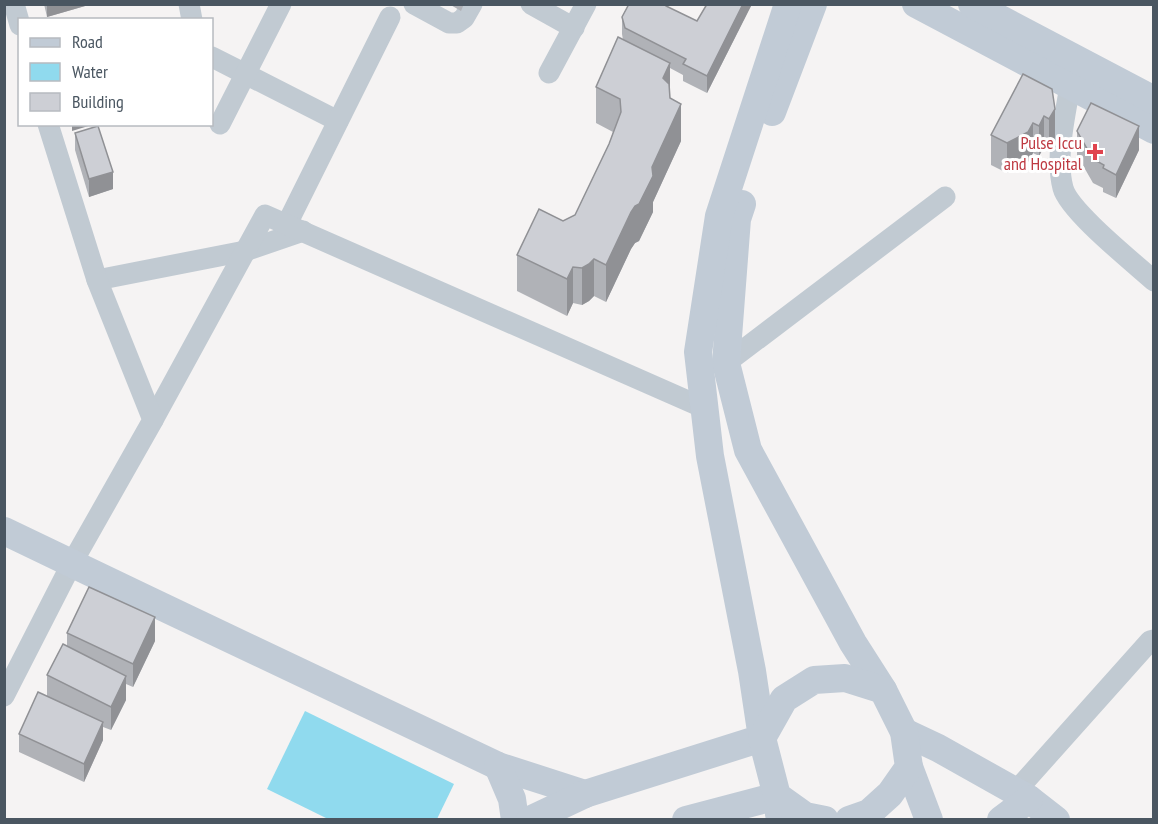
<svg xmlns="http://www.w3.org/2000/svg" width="1158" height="824" viewBox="0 0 1158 824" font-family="'PT Sans Narrow',sans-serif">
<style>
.water{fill:#90daee}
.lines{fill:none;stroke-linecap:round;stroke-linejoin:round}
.street{stroke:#c1cad2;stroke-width:21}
.secondary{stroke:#c1cbd6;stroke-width:28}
.wall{fill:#b0b2b7}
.shaded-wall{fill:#909195}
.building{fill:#cdcfd5;stroke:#909195;stroke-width:1.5}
.health-dot{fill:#e0444e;stroke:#fff;stroke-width:2}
.labels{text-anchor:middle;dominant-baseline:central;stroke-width:6;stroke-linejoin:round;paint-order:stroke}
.health-label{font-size:18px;fill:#be3a42;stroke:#fff;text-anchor:end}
</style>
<rect width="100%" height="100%" fill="#f5f3f3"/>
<path class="water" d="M305,711L454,784L437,819H328L267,789Z"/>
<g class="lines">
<g class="street">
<path d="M14,4L20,25"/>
<path d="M189,4L192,20"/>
<path d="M414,4L449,23H457L464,18L472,4"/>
<path d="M531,4L574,28"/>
<path d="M212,57L338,121"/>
<path d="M549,73L586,4"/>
<path d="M1070,86C1065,116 1055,158 1063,188C1069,211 1133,262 1154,281"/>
<path d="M220,124L281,4"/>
<path d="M287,224L390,17"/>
<path d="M97,280L245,251L303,231"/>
<path d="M726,363L945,197"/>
<path d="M153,420L265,215L704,408"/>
<path d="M4,696L72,563L153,420L97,280L48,124"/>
<path d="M1016,791L1150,641L1154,640"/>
</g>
<g class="secondary">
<path d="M916,4L1154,130"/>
<path d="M972,4L1154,100"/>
<path d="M772,112L813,4"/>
<path d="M742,204L737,219L726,363L748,450L853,643L883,690"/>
<path d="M4,531L146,599L498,766L585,794"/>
<path d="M904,732L938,748L1029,799L1056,820"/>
<path d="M498,766L512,799L515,820"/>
<path d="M909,767L929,820"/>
<path d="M530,820L585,794L762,738L752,671L710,456L698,352L719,216L788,4"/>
<path d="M686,820L777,796L779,814"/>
<path d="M825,820L805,816L777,796L762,738L784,699L814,680L845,678L883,690L904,732L909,767L890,794L869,813L849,820"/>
<path d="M1001,820L1029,799"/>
</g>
</g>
<g class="wall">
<path d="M44,4H92L47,17Z"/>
<path d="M449,4H464L461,11Z"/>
<path d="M629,4H670L668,7L697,21L752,4L707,93L683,81V75L670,68V98L681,141L653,202V212L639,241L635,243L631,249L606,302L594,296L589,301L582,305L573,303L567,316L517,291V255L563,221L575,215L609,144L613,132L596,123V87L623,40L622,34V17Z"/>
<path d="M1052,89L1055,139L1049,149L1044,147L1039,156L1033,153L1028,162L1007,173L991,165V135Z"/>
<path d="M1077,131L1139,150L1116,198L1103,192V188L1093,183L1077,155Z"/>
<path d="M75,133L113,189L89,197L75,150Z"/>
<path d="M67,633L155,641L133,687L126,684V700L111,730L103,727V740L84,782L19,752V734L47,697V675L67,647Z"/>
</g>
<g class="shaded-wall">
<path d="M47,4H92L47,17Z"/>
<path d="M743,4H752L707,93V76Z"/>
<path d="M670,63V100L663,78Z"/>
<path d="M681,104V141L653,202V212L639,241L635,243L631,249L606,302V265Z"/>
<path d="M1055,109V139L1049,149V119Z"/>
<path d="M1044,116V147L1039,156V126Z"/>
<path d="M1033,123V153L1028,162L1007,173V143Z"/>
<path d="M72,124H95L72,131Z"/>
<path d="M1139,126V150L1116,198V175Z"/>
<path d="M113,172V189L89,197V179Z"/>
<path d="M594,259V296L589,301L582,305V268Z"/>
<path d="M573,267V303L567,316V279Z"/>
<path d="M155,617V641L133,687V664Z"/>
<path d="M126,676V700L111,730V707Z"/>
<path d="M103,722V740L84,782V764Z"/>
</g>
<g class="building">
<path d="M629,4H666V6L697,21L707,4H743L707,76L683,64L686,59L625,28L622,17Z"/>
<path d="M618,37L670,63L663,78L669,84L670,98L681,104L652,167L653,176L639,204L635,206L631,212L606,265L594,259L589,264L582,268L573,267L567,279L517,255L539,209L563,221L575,215L609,144L621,112L620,99L596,87Z"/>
<path d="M1023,74L1052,89L1055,109L1049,119L1044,116L1039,126L1033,123L1028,132L1007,143L991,135Z"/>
<path d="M1091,103L1139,126L1116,175L1103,168L1104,165L1093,159L1077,131Z"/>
<path d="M98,126L113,172L89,179L75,133Z"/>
<path d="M89,587L155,617L133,664L67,633Z"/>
<path d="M63,644L126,676L111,707L47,675Z"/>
<path d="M38,692L103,722L84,764L19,734Z"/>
</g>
<path class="health-dot" d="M1092 143h6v6h6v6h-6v6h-6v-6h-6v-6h6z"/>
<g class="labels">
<g class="health-label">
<text x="1082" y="142">Pulse Iccu<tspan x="1082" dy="21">and Hospital</tspan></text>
</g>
</g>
<rect width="1158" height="824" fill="none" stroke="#4a5661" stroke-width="12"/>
<rect x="18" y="18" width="195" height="108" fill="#ffffff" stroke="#b7bbc0" stroke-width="1.5"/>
<rect x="30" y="38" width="30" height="9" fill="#c1cbd6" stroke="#b7bbc0" stroke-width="1.5"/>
<text x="72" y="48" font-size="18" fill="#4a5661">Road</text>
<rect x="30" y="63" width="30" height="18" fill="#90daee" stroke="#b7bbc0" stroke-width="1.5"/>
<text x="72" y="78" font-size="18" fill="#4a5661">Water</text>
<rect x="30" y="93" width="30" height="18" fill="#cdcfd5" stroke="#b7bbc0" stroke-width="1.5"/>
<text x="72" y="108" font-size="18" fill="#4a5661">Building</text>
</svg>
